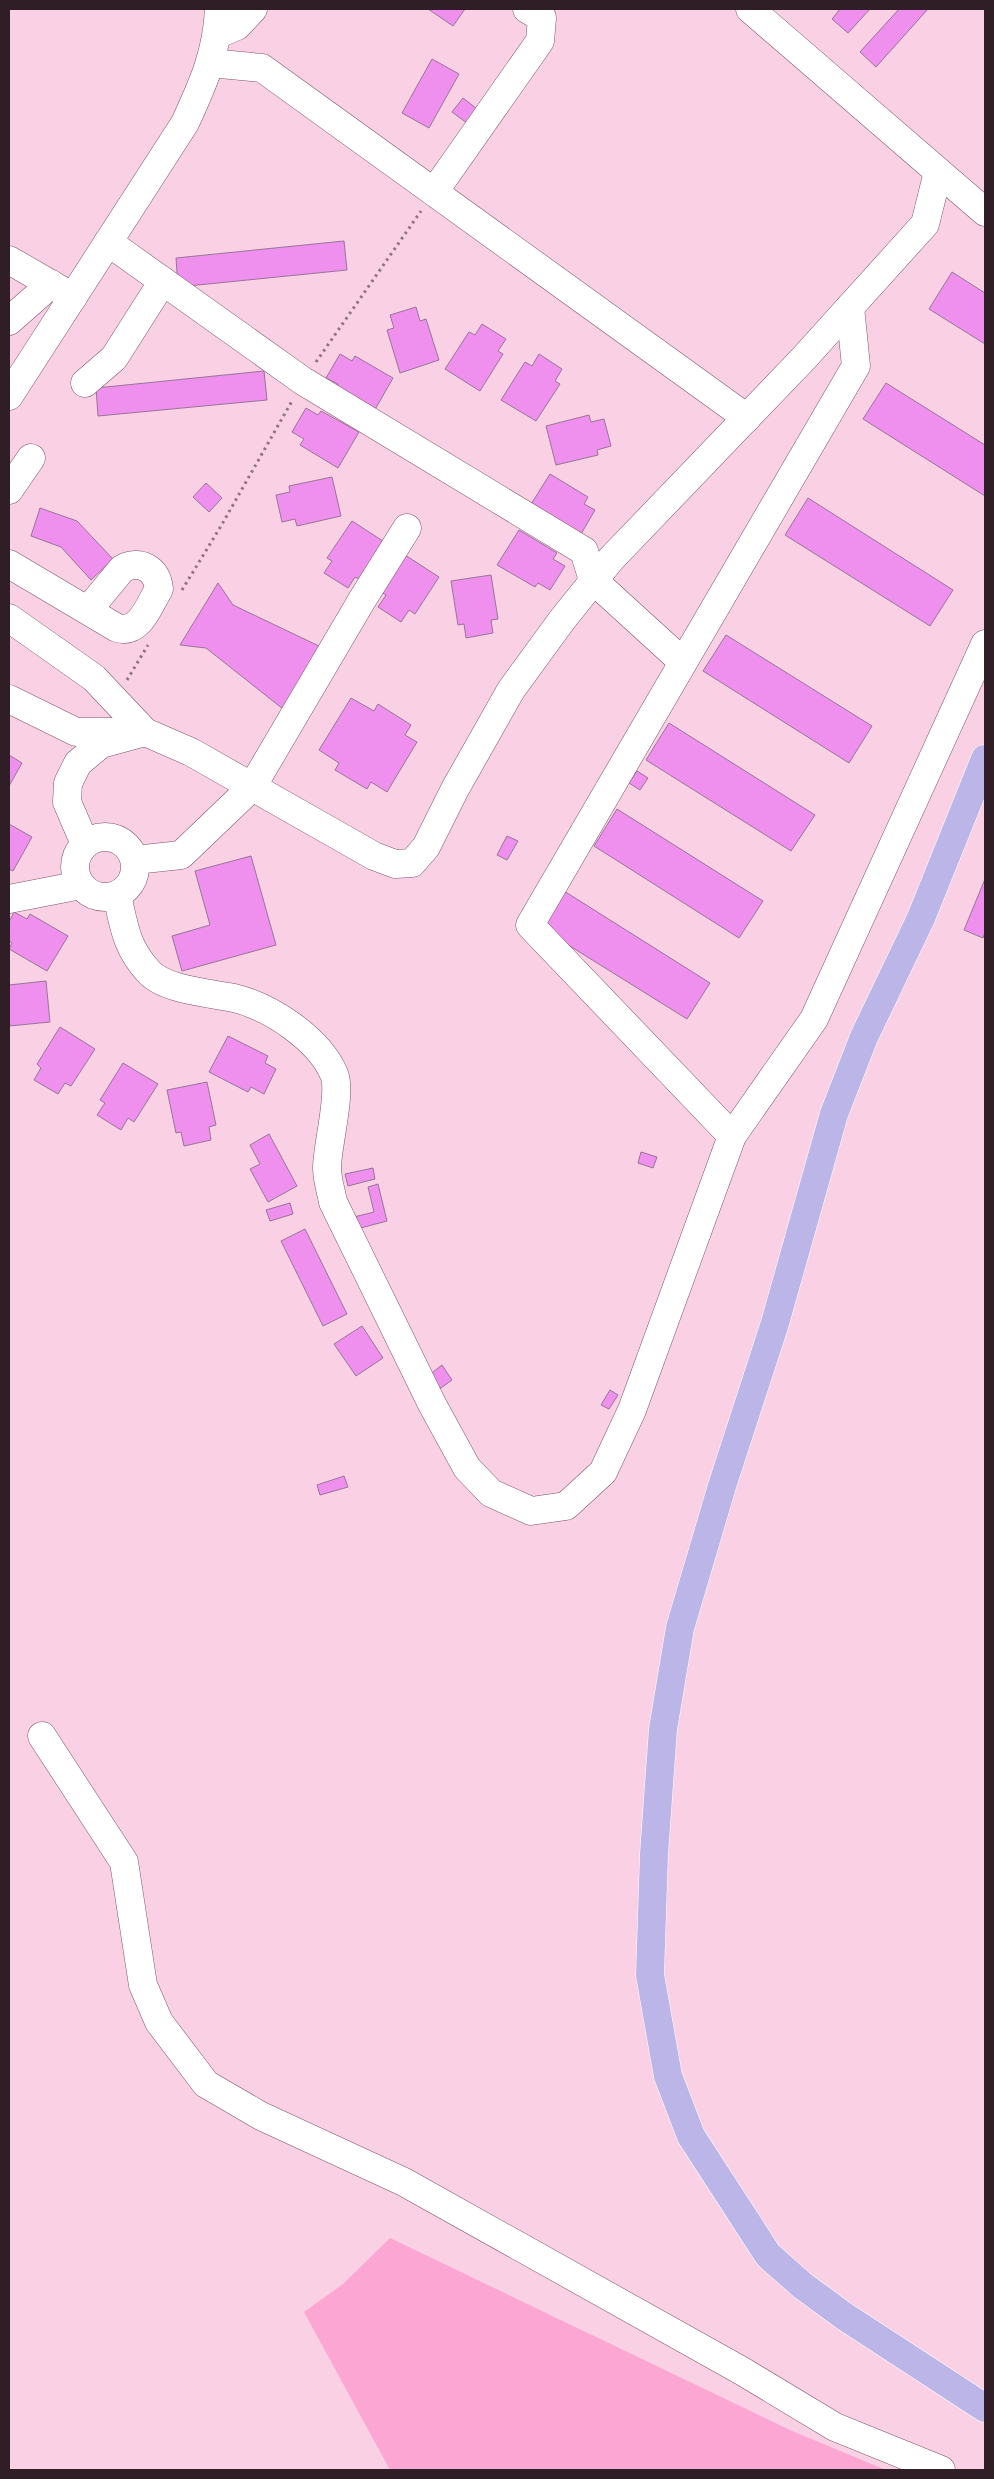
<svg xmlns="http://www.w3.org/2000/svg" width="994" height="2479" viewBox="0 0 994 2479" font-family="'Source Sans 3',sans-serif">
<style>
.green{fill:#fca7d3}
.building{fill:#ef90ee;stroke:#987597}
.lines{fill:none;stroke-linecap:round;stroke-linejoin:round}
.minor-casing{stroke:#7f546a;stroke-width:29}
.major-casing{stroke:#fff;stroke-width:29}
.path{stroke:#907381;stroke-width:3;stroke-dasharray:2.5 4;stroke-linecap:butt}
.minor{stroke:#fff;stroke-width:28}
.major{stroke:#bbb5e8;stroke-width:28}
</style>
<rect width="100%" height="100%" fill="#f9d0e4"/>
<path class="green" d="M390,2238L792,2431L886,2470H390L304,2312L343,2284Z"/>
<g class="building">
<path d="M428,9H465L453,26Z"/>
<path d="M840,9H870L848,33L832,19Z"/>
<path d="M899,9H928L876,67L860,52Z"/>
<path d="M432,59L459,74L429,128L402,113Z"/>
<path d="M463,98L481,112L471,126L452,112Z"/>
<path d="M344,241L347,270L178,287L176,258Z"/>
<path d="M952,272L985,293V344L929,309Z"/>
<path d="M416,307L420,321L426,319L439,360L400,373L387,330L394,328L390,315Z"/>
<path d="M482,324L506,339L498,351L503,354L480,391L445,369L469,332L475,335Z"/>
<path d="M340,354L352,361L355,356L393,378L373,413L334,391L338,384L326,378Z"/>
<path d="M539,354L562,369L555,381L560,384L536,421L501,400L525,362L532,366Z"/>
<path d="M264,371L267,400L98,416L96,388Z"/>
<path d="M886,383L985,445V496L863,419Z"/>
<path d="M306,408L318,415L321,411L359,432L338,468L300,445L304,439L292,432Z"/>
<path d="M589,415L591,422L604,419L611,446L597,450L598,455L556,465L546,426Z"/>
<path d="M550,474L588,497L584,504L595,510L581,534L528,509Z"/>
<path d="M332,477L341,516L297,526L295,519L282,522L276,495L290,492L289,486Z"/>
<path d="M206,483L222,498L209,512L193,497Z"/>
<path d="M808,498L953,590L930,626L785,535Z"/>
<path d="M40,508L77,521L113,559L91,580L61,547L31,536Z"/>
<path d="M352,521L386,543L361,580L355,577L348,588L324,573L332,561L327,558Z"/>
<path d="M519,530L557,553L553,559L565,566L550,590L538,583L535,587L497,565Z"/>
<path d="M405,555L439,577L415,614L409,610L401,622L378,607L386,595L381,592Z"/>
<path d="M491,575L498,619L491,620L493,633L466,638L464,624L458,625L451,581Z"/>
<path d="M218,583L233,605L321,647L283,709L206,648L180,645Z"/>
<path d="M726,635L872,726L849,763L703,671Z"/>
<path d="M351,698L374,711L378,704L411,725L405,735L417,742L387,792L371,782L367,789L335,770L339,763L319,750Z"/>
<path d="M669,723L815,815L791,851L646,760Z"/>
<path d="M9,755L22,763L9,786Z"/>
<path d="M637,771L648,778L640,790L629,783Z"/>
<path d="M617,809L763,901L739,938L594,846Z"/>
<path d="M9,824L32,837L13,871L9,869Z"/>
<path d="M507,836L518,841L507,860L497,855Z"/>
<path d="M251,856L276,945L182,971L172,936L210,925L195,871Z"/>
<path d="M985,879V932L983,938L964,930Z"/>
<path d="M564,891L710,983L687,1019L541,928Z"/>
<path d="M14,912L27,919L30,914L68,936L47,971L9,949L12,943L9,941V922Z"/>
<path d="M46,981L50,1022L9,1026V985Z"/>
<path d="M60,1027L95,1049L71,1086L65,1083L58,1094L34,1080L41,1068L37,1064Z"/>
<path d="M228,1036L268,1056L265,1063L276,1069L264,1094L251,1087L248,1092L209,1072Z"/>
<path d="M123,1063L158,1084L134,1122L128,1118L121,1130L97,1115L105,1103L100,1100Z"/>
<path d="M207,1082L216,1125L209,1127L211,1140L184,1146L181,1132L176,1133L167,1090Z"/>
<path d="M269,1134L297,1186L268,1202L250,1169L260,1164L250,1145Z"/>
<path d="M641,1152L657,1157L653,1168L638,1163Z"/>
<path d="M373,1168L375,1179L348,1186L345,1174Z"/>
<path d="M378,1184L387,1221L353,1230L350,1218L374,1212L368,1187Z"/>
<path d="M290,1203L293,1214L270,1221L266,1210Z"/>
<path d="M305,1229L347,1314L323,1326L281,1241Z"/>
<path d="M362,1326L383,1358L356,1376L334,1344Z"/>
<path d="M442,1365L452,1380L438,1390L428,1376Z"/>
<path d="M610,1390L618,1395L609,1409L601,1405Z"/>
<path d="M344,1476L348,1487L320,1495L317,1485Z"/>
</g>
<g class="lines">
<g class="minor-casing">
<g id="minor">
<path d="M750,9L985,212"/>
<path d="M218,34L237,26L253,9"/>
<path d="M210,63L262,68L747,418"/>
<path d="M434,192L540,41L542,18L527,9"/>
<path d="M108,242L303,381L584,551L593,580L683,662"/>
<path d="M9,260L73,297"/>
<path d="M9,321L51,284"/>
<path d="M85,383L114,358L163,281"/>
<path d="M9,396L185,123C203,84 217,53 219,9"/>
<path d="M9,490L31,458"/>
<path d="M9,564L117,628C140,635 149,605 159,589C157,569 140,559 122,569L88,610"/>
<path d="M9,618L94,678L145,732L191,752L374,856L395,864L412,863L426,847L455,789L511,690L562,620L611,559L804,358L925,224L938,172"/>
<path d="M9,699L76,732H121"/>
<circle cx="105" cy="867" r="30"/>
<path d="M85,844L67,802L68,783L78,763L101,744L145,732"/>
<path d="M135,860L181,855L252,787L362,600L407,528"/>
<path d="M117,895C124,926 126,947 148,971C164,990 210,993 234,998C271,1007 319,1039 334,1074C342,1092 327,1146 327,1168C327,1179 331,1191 333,1202L432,1404L467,1468L491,1493L531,1511L566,1506L603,1472L632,1410L732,1136L814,1019L985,644"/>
<path d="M9,899L81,885"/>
<path d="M732,1136L530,925L856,366L850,307"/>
<path d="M42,1736L124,1862L143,1985L159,2022L206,2084L261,2116L404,2182L742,2371L835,2427L941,2470"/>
</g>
</g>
<g class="major-casing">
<path id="major" d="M985,759L921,918L864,1037L834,1114L775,1323L722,1486L680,1628L663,1729L654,1854L650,1975L668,2076L691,2136L768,2255L803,2286L844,2316L985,2408"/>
</g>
<g class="path">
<path d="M316,362L421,211"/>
<path d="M182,590L221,526L292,401"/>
<path d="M127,680L148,645"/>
</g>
<use href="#minor" class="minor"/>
<use href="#major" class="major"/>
</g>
<rect width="994" height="2479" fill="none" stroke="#301e27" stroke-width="20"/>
</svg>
